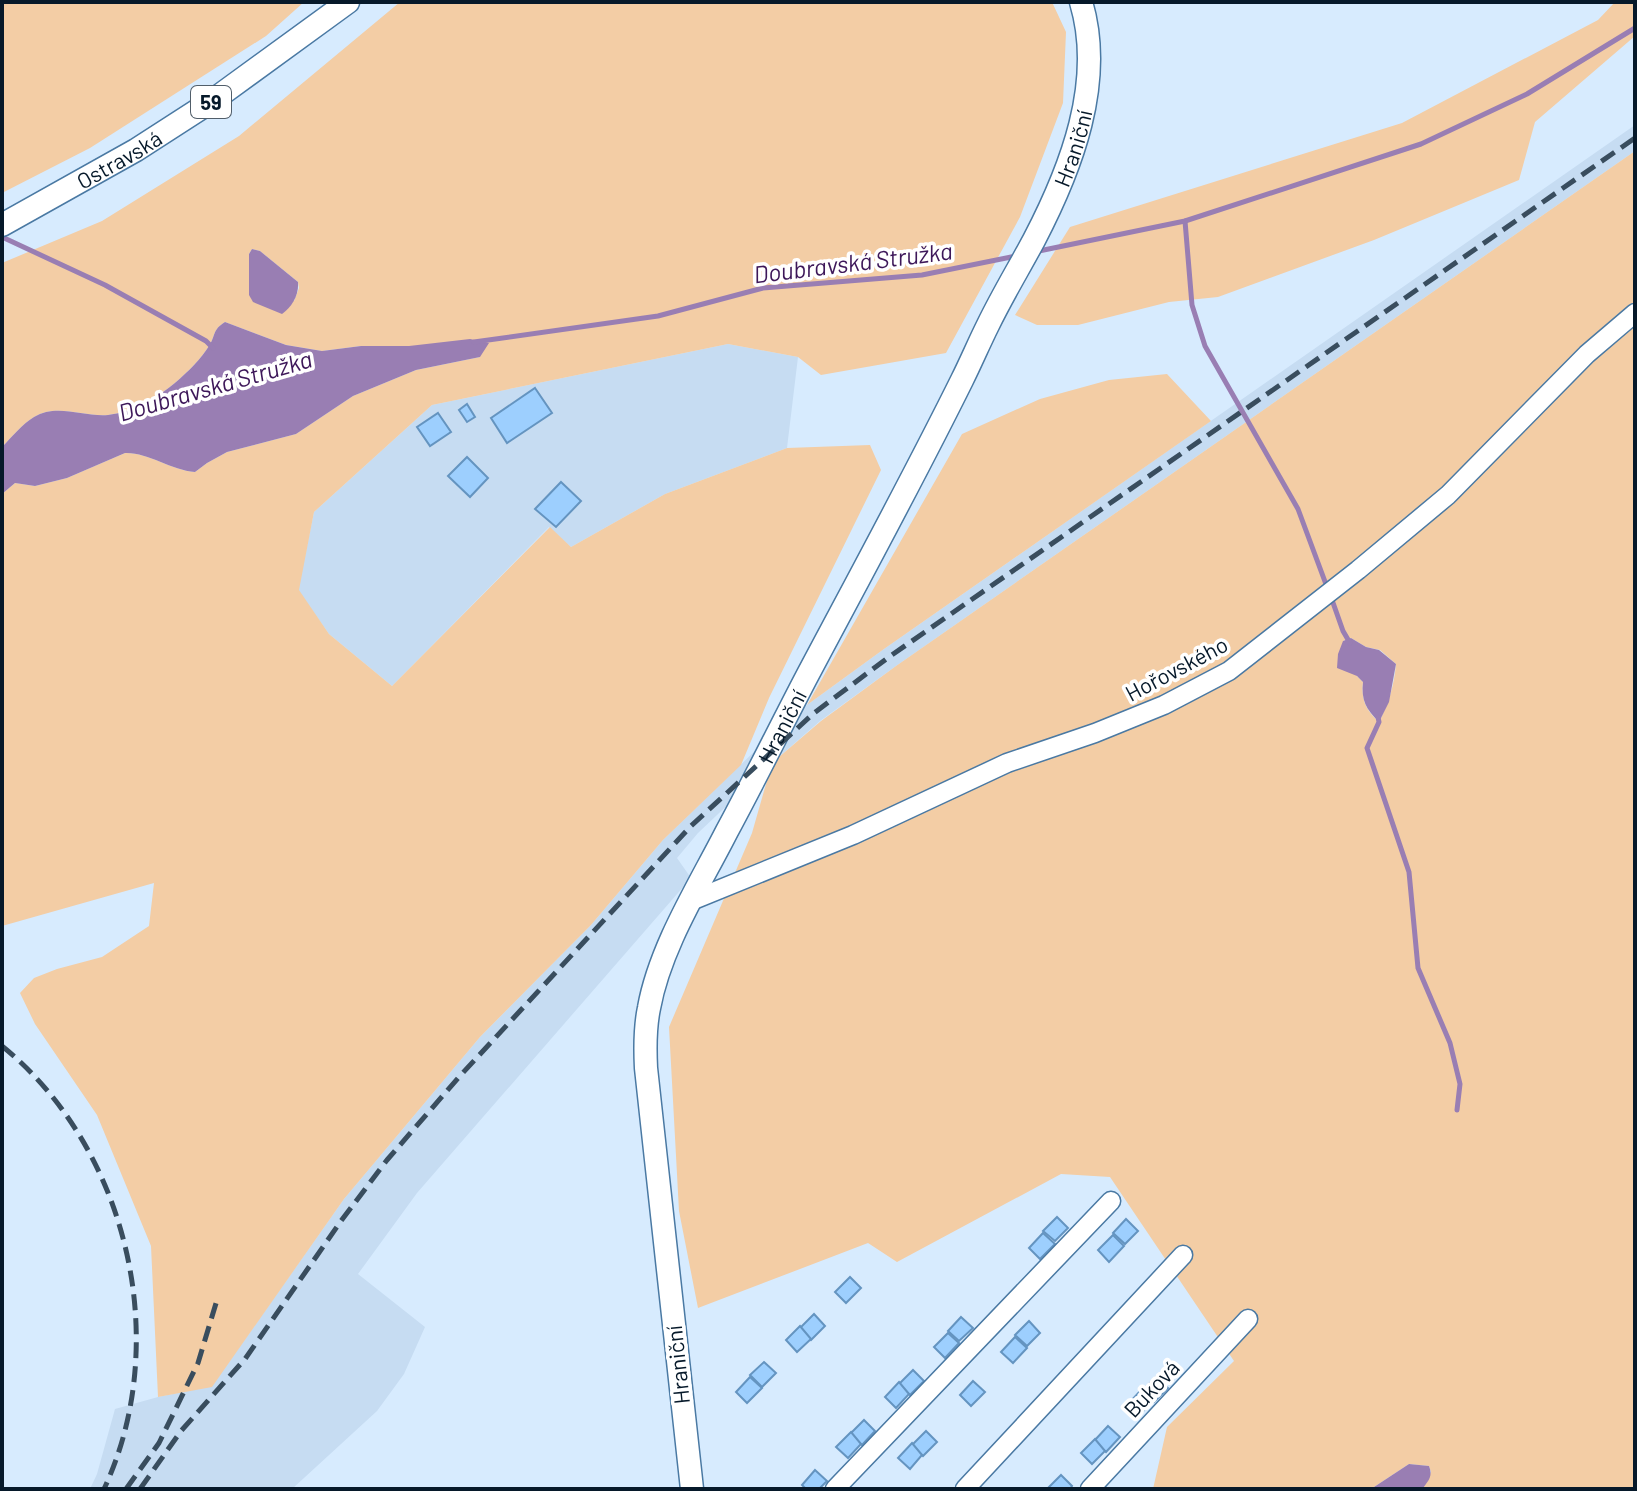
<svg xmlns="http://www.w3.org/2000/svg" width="1637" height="1491" viewBox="0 0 1637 1491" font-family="Barlow,sans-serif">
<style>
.built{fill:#c6dcf2}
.green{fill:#f3cda5;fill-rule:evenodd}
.water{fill:#997eb3}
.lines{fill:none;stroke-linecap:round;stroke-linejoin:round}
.stream{stroke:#997eb3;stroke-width:5}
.building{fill:#9dcffe;stroke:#6494c0;stroke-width:2}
.minor-casing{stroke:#4a79a3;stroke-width:21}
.major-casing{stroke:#4a79a3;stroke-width:25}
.minor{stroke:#fff;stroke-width:18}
.major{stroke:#fff;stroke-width:22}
.rail{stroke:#394d5e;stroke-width:5;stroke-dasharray:16 8;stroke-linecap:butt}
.labels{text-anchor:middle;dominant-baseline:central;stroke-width:7;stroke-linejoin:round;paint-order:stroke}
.shield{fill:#fff;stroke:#515e6a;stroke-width:2}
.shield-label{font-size:20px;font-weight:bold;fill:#06192a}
.street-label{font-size:22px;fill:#06192a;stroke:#fff}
.water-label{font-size:24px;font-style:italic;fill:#3d1759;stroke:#fff}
</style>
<rect width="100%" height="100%" fill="#d7ebfe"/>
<g class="built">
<path d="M1635,125V151L896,666L820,721L772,763L698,833L677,858L691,878L417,1193L358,1274L425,1327L404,1374L377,1411L292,1489H90L97,1474L115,1409L158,1397L212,1386L344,1199L480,1037L591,925L663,840L758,748L807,705L884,649Z"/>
<path d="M728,344L798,357L787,448L665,494L571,547L549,527L392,686L329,634L298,590L314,512L432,405Z"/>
</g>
<g class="green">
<path d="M2,2H304L266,36L90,148L2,193Z"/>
<path d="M400,2H1052L1066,32L1063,103L1020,217L946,353L821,375L798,357L728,344L432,405L314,512L299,590L329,634L392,686L550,527L571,547L665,494L787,448L870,445L881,470L769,698L741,765L663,840L591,925L480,1037L344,1199L212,1387L158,1397L151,1246L97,1115L35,1024L20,993L34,978L57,969L102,957L149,926L154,883L2,926V494L15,483L35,486L67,478L125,453C147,452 171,470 195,472L207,463L227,452L296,434L353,396L416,370L480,357L409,346H361L322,351L286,345L225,322C212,330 216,335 209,346C194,370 158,400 132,409C125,412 115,414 108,415C83,417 57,403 34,417C22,424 12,437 2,447V263L102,221L239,136ZM252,249L260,251L298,282L299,288L294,301L249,295V254Z"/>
<path d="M1615,2H1635V36L1535,122L1519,180L1374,240L1218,297L1169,302L1078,325H1037L1015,315L1070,227L1402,123L1598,20Z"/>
<path d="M1635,151V1489H1419L1423,1488L1431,1472L1429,1466L1409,1464L1371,1489H1153L1167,1427L1234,1361L1110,1177L1061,1174L897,1262L868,1243L698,1308L679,1211L669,1027L752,833L772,763L821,721L896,666ZM1351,638L1366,647L1380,650L1396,664C1394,686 1389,702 1379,722C1366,710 1361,700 1363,682L1357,676L1343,641Z"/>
<path d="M1167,374L1211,421L884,649L807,705L962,434L1040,399L1109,380Z"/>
</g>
<g class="water">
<path d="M252,249L260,251L298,282C299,295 292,307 282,314L253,302L249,295V254Z"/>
<path d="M225,322L286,345L322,351L361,346H409L470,339L489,343L480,357L416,370L353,396L296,434L227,452L207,463L195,472C171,470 147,452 125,453L67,478L35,486L15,483L2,494V447C12,437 22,424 34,417C57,403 83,417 108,415C115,414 125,412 132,409C158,400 194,370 209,346C216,335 212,330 225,322Z"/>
<path d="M1351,638L1366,647L1379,650L1396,664L1389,702L1379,722C1366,709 1361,700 1363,682L1357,676L1337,668L1338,654L1343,641Z"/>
<path d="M1409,1464L1429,1466C1433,1476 1429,1480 1423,1488L1371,1489Z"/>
</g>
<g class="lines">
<g class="stream">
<path d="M1185,221L1192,305L1205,346L1298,509L1327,587"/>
<path d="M2,237L105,285L206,341L213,348"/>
<path d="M1034,252L1185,221L1421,144L1527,94L1635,28"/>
<path d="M474,342L658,316L763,288L922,275L1016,256"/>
<path d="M1331,597L1343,631L1350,643"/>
<path d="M1378,717L1379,722L1367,748L1409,872L1418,968L1450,1043L1460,1084L1457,1110"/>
</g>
</g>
<g class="building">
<path d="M535,388L552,413L507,443L491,418Z"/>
<path d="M467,404L475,417L467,422L459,410Z"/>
<path d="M438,413L451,432L430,446L417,427Z"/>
<path d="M467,457L488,478L470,497L448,476Z"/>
<path d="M561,482L581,501L556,527L535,509Z"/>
<path d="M1057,1217L1068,1228L1055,1241L1043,1231Z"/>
<path d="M1126,1219L1138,1231L1125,1244L1113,1233Z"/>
<path d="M1043,1233L1055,1244L1040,1259L1029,1248Z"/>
<path d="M1113,1235L1124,1246L1109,1262L1098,1250Z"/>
<path d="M850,1277L861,1288L846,1303L835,1292Z"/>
<path d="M814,1314L825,1326L811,1340L800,1328Z"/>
<path d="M961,1317L973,1328L959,1341L948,1331Z"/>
<path d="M1029,1321L1040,1333L1027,1346L1015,1335Z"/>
<path d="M800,1326L811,1339L797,1352L786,1340Z"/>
<path d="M948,1333L959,1343L945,1358L934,1347Z"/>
<path d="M1015,1337L1027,1348L1013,1363L1001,1352Z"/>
<path d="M764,1362L776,1373L762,1387L750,1375Z"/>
<path d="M913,1370L924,1381L910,1395L899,1384Z"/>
<path d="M750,1377L762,1388L747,1403L736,1392Z"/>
<path d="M1156,1377L1168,1388L1154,1402L1142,1391Z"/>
<path d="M973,1381L985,1392L971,1406L960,1395Z"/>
<path d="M899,1382L909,1394L896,1408L885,1397Z"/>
<path d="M1142,1389V1391L1153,1401L1140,1414L1129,1403Z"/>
<path d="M864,1420L875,1431L862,1445L850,1434Z"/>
<path d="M1108,1426L1120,1437L1106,1452L1094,1441Z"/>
<path d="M926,1431L937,1442L923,1456L912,1445Z"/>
<path d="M851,1432L861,1444L848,1458L836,1447Z"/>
<path d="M1095,1439L1105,1451L1092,1464L1081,1453Z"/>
<path d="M912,1443L922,1455L910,1469L898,1458Z"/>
<path d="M815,1470L827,1481L819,1489H806L802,1485Z"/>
<path d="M1061,1475L1072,1486L1070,1489H1047Z"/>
</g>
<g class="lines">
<g class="minor-casing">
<g id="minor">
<path d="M691,901L853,835L1007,763L1095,733L1164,705L1229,671L1358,570L1448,495L1587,354L1635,313"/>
<path d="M835,1489L1111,1201"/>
<path d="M965,1489L1183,1255"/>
<path d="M1090,1489L1248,1319"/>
</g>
</g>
<g class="major-casing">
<g id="major">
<path id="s1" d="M2,225L136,150L212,101L348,2"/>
<path id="s2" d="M692,1489L646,1068C645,1048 645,1027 649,1008C660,947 699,886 727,831C754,781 779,730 805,680C858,580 912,481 962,380C971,362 979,343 988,325C1002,296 1019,268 1034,240C1071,169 1105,82 1081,2"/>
</g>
</g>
<use href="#minor" class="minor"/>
<use href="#major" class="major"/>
<g class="rail">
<path d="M2,1046C128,1148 173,1342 104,1489"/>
<path d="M126,1489L159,1443L198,1363L217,1300"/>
<path d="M140,1489L181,1431L245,1359L341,1221L387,1160L459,1077L691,826L814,713L889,657L1635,138"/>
</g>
</g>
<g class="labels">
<rect class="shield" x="191" y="86" width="40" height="32" rx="6"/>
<g class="shield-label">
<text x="211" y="102">59</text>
</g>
<g class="street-label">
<text stroke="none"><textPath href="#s2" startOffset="1444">Hraniční</textPath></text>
<text stroke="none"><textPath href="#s1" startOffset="134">Ostravská</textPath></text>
<text transform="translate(1176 668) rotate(-28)">Hořovského</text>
<text stroke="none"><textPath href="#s2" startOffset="796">Hraniční</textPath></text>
<text transform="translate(677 1365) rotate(-96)">Hraniční</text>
<text transform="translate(1151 1388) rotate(-47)">Buková</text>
</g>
<g class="water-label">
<text transform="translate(853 262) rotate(-7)">Doubravská Stružka</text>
<text transform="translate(215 385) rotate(-16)">Doubravská Stružka</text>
</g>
</g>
<rect width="1637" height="1491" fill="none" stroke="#06192a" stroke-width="8"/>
</svg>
